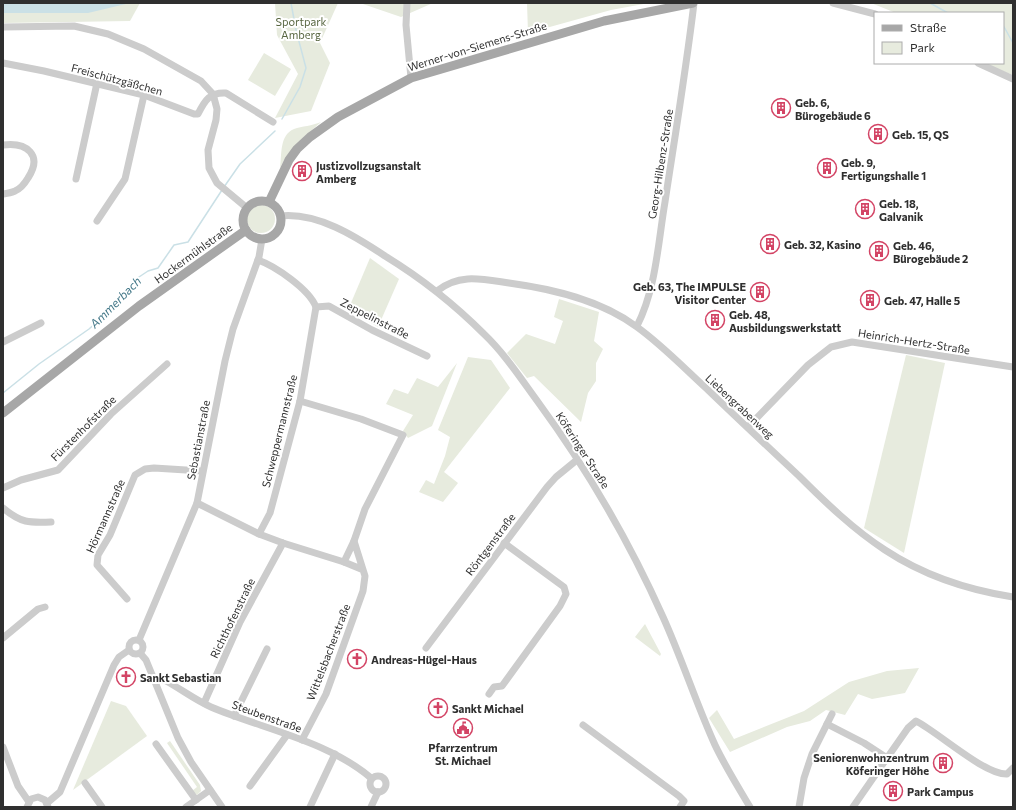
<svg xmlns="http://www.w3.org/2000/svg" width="1016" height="810" viewBox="0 0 1016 810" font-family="Commissioner,sans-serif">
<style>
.green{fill:#e7ebde}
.water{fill:#cae0e6}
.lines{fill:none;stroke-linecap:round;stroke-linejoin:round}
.stream{stroke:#cae0e6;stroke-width:1.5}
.minor{stroke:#ccc;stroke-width:7}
.major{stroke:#a7a7a7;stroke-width:9}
.labels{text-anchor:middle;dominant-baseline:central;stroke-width:4;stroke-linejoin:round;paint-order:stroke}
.park-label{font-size:11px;fill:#586641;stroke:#fff}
.street-label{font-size:11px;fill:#2f2f2f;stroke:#fff}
.poi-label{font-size:11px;font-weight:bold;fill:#2f2f2f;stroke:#fff;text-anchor:start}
.water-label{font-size:12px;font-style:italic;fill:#457989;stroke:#fff}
</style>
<rect width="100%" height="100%" fill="#fff"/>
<g class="green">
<path d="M3,3H140L130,21L3,23Z"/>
<path d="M275,3H338L320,43L330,63L311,111L275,118L298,74L277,35Z"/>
<path d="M360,3H433L401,17Z"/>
<path d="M527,3H649L611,10L528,33Z"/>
<path d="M871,3H1013V75L982,63H1003V13H896Z"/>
<path d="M264,53L291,69L275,96L248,80Z"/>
<path d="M321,122L303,138L284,160L280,168C282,156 279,135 294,129C302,126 312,126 321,122Z"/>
<circle cx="261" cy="219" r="14"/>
<path d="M370,258L399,279L378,327L348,310Z"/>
<path d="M559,299L599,312L594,341L603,349L596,363V381L588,393L581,422L534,376L527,378L507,353L526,334L555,344L563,321L554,317Z"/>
<path d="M906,355L945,363L904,553L864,528Z"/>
<path d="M468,357L491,360L510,388L444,472L458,483L443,502L419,492L426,480L434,484L445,456L450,437L438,430Z"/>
<path d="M457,363L432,426L408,438L403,431L413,415L386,404L394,389L408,394L417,378L438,387Z"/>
<path d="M645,624L661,654L660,656L635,637Z"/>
<path d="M919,668L905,693L872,699L858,694L845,715L826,710L810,721L787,727L730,752L709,718L717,710L734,739L804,711L849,682L887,671Z"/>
<path d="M111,701L126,706L147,736L73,790Z"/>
<path d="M170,741L200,785L201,791L197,795L192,791L197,787L167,743Z"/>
</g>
<path class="water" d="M3,3H130L88,13H3Z"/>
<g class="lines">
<g class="stream">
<path d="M930,3L948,13"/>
<path d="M1003,25L1013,43"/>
<path d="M282,119L300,87L306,68L296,30L291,3"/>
<path d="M224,187L240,164L275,131"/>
<path d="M3,393L39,364L89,329L117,304L133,281L148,271L158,268L174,245L188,242L222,190"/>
</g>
<g class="minor">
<path d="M407,3L406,25L411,78"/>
<path d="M833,3L875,14"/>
<path d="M3,27L74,26L108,34L144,49L201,81L213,94L217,109L216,120L208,150L209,168L217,183L247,208"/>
<path d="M3,63L44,71L144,95L194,114H198C205,100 210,92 226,93L273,122"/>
<path d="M978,63L1013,79"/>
<path d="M3,145C27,142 43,155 28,178C25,183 20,189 15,191C12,193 7,193 3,194"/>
<path d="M76,179L97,83"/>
<path d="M280,216C317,212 355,236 385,256C421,278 454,304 484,334C505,354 521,379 538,402C587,469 629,541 663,617C682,659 696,703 715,745C725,766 738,787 750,807"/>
<path d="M97,221L125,179L144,95"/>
<path d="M258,260C275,266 309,289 316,307L329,306L372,330L427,356"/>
<path d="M437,291C459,273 482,279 509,283C553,289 601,300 637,327C662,345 684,368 707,389C737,418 768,447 799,476C826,503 853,529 885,550C923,575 968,590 1013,597"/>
<path d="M637,326C656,289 658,243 665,202C675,136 686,70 694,3"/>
<path d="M3,342L41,323"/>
<path d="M300,401L361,419L403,435L365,509L354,541"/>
<path d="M748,427L808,365L831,347L852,342L1013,367"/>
<path d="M3,488L21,480L58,470L111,414L167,364"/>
<path d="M197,503L259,534L283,543L344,562"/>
<path d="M3,508C21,523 29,523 51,522"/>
<path d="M259,534L270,513L300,401L316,307"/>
<path d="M127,599L97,565L98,555L110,535L135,475L145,469L154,468L202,471"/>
<path d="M3,638L38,609L45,607"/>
<circle cx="136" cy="647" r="7"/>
<path d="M139,640L197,503L225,361L233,329L259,257L262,239"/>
<path d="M426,648L547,487L556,477L578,459"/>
<path d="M140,653L146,660L178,738L191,762L222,807"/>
<path d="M154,680L159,679L166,681C181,689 195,700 211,707C263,729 328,741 371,778"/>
<path d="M489,694L494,687L502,686L560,606L566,594L564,587L504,543"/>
<path d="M204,703L240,622L283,543"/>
<path d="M234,716L267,649"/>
<path d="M827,724L864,743L887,758L853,807"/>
<path d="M583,725L679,796L684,801L680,807"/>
<path d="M302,740L326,694L363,591L365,576L354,541L344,562L361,569"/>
<path d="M156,744L196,800"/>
<path d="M3,747L18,786L29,802"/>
<path d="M887,758L908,728L916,721C939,733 985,775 1007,774L1013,768"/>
<circle cx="378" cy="784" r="8"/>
<path d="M85,783L102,807"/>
<path d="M250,786L287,735"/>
<path d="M47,803L60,792L114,665L119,657L129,650"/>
<path d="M27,807L31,799L38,797L45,800L48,807"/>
<path d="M186,807L210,790"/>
<path d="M310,807L335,754"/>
<path d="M371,807L378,792"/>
<path d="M799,807L804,778L812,754L832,714"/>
</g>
<g class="major">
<circle cx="262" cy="220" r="19"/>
<path d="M269,202L289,160L297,149L310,137L338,117L411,78L604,21L693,3"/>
<path d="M3,413L139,306L246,230"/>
</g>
</g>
<defs>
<g id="building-ring" transform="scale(1)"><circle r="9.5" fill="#fff" stroke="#d34465" stroke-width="1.5"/><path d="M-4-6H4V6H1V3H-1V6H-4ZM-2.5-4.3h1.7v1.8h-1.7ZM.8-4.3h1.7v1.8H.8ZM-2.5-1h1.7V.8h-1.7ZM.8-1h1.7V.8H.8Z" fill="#d34465"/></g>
<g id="church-ring" transform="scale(1)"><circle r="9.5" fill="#fff" stroke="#d34465" stroke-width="1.5"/><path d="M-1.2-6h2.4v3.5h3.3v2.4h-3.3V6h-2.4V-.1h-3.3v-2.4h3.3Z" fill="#d34465"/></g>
<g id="civic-ring" transform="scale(1)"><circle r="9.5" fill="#fff" stroke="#d34465" stroke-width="1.5"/><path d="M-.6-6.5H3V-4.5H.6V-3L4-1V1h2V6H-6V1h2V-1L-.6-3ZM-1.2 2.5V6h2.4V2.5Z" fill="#d34465"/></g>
</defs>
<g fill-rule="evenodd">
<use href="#building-ring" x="781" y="108"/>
<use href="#building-ring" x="878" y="134"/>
<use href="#building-ring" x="827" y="168"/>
<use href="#building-ring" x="302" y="171"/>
<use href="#building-ring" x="865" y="209"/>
<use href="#building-ring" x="770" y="244"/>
<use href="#building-ring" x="879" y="251"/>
<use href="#building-ring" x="760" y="292"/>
<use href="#building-ring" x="870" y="300"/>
<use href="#building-ring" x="715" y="320"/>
<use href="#church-ring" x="357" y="659"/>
<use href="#church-ring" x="126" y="677"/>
<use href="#church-ring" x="438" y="708"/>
<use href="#civic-ring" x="463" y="728"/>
<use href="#building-ring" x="943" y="763"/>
<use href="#building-ring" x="893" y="791"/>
</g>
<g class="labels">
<g class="park-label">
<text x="301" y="21">Sportpark<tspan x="301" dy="13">Amberg</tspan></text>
</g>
<g class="street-label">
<text transform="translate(477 46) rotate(-17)">Werner-von-Siemens-Straße</text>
<text transform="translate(117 79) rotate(15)">Freischützgäßchen</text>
<text transform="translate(660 164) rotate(-81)">Georg-Hilbenz-Straße</text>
<text transform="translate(193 253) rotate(-36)">Hockermühlstraße</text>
<text transform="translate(375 318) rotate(27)">Zeppelinstraße</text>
<text transform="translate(914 341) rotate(9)">Heinrich-Hertz-Straße</text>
<text transform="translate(740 406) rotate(43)">Liebengrabenweg</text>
<text transform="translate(83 428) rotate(-45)">Fürstenhofstraße</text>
<text transform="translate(279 431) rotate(-76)">Schweppermannstraße</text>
<text transform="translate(198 440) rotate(-79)">Sebastianstraße</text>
<text transform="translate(583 450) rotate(57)">Köferinger Straße</text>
<text transform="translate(105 516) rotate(-66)">Hörmannstraße</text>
<text transform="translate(490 544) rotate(-53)">Röntgenstraße</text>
<text transform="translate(232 618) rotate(-64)">Richthofenstraße</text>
<text transform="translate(328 652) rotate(-69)">Wittelsbacherstraße</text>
<text transform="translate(267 716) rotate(20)">Steubenstraße</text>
</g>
<g class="poi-label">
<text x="795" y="102">Geb. 6,<tspan x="795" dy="13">Bürogebäude 6</tspan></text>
<text x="892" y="134">Geb. 15, QS</text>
<text x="841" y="162">Geb. 9,<tspan x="841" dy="13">Fertigungshalle 1</tspan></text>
<text x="316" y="165">Justizvollzugsanstalt<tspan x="316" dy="13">Amberg</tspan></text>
<text x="879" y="203">Geb. 18,<tspan x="879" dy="13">Galvanik</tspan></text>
<text x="784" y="244">Geb. 32, Kasino</text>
<text x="893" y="245">Geb. 46,<tspan x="893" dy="13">Bürogebäude 2</tspan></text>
<text x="746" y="286" text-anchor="end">Geb. 63, The IMPULSE<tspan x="746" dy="13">Visitor Center</tspan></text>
<text x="884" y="300">Geb. 47, Halle 5</text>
<text x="729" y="314">Geb. 48,<tspan x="729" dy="13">Ausbildungswerkstatt</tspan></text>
<text x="371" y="659">Andreas-Hügel-Haus</text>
<text x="140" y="677">Sankt Sebastian</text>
<text x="452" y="708">Sankt Michael</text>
<text x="463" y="747" text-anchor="middle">Pfarrzentrum<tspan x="463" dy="13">St. Michael</tspan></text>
<text x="929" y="757" text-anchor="end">Seniorenwohnzentrum<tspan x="929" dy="13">Köferinger Höhe</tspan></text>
<text x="907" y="791">Park Campus</text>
</g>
<g class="water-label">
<text transform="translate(115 302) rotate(-45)">Ammerbach</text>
</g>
</g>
<rect width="1016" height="810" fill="none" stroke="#2f2f2f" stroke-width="8"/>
<rect x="874" y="12" width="130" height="52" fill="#ffffff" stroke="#acacac"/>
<rect x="882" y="25" width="20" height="6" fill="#a7a7a7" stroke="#acacac"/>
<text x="910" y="32" font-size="12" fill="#2f2f2f">Straße</text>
<rect x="882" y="42" width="20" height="12" fill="#e7ebde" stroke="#acacac"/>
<text x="910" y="52" font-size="12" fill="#2f2f2f">Park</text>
</svg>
